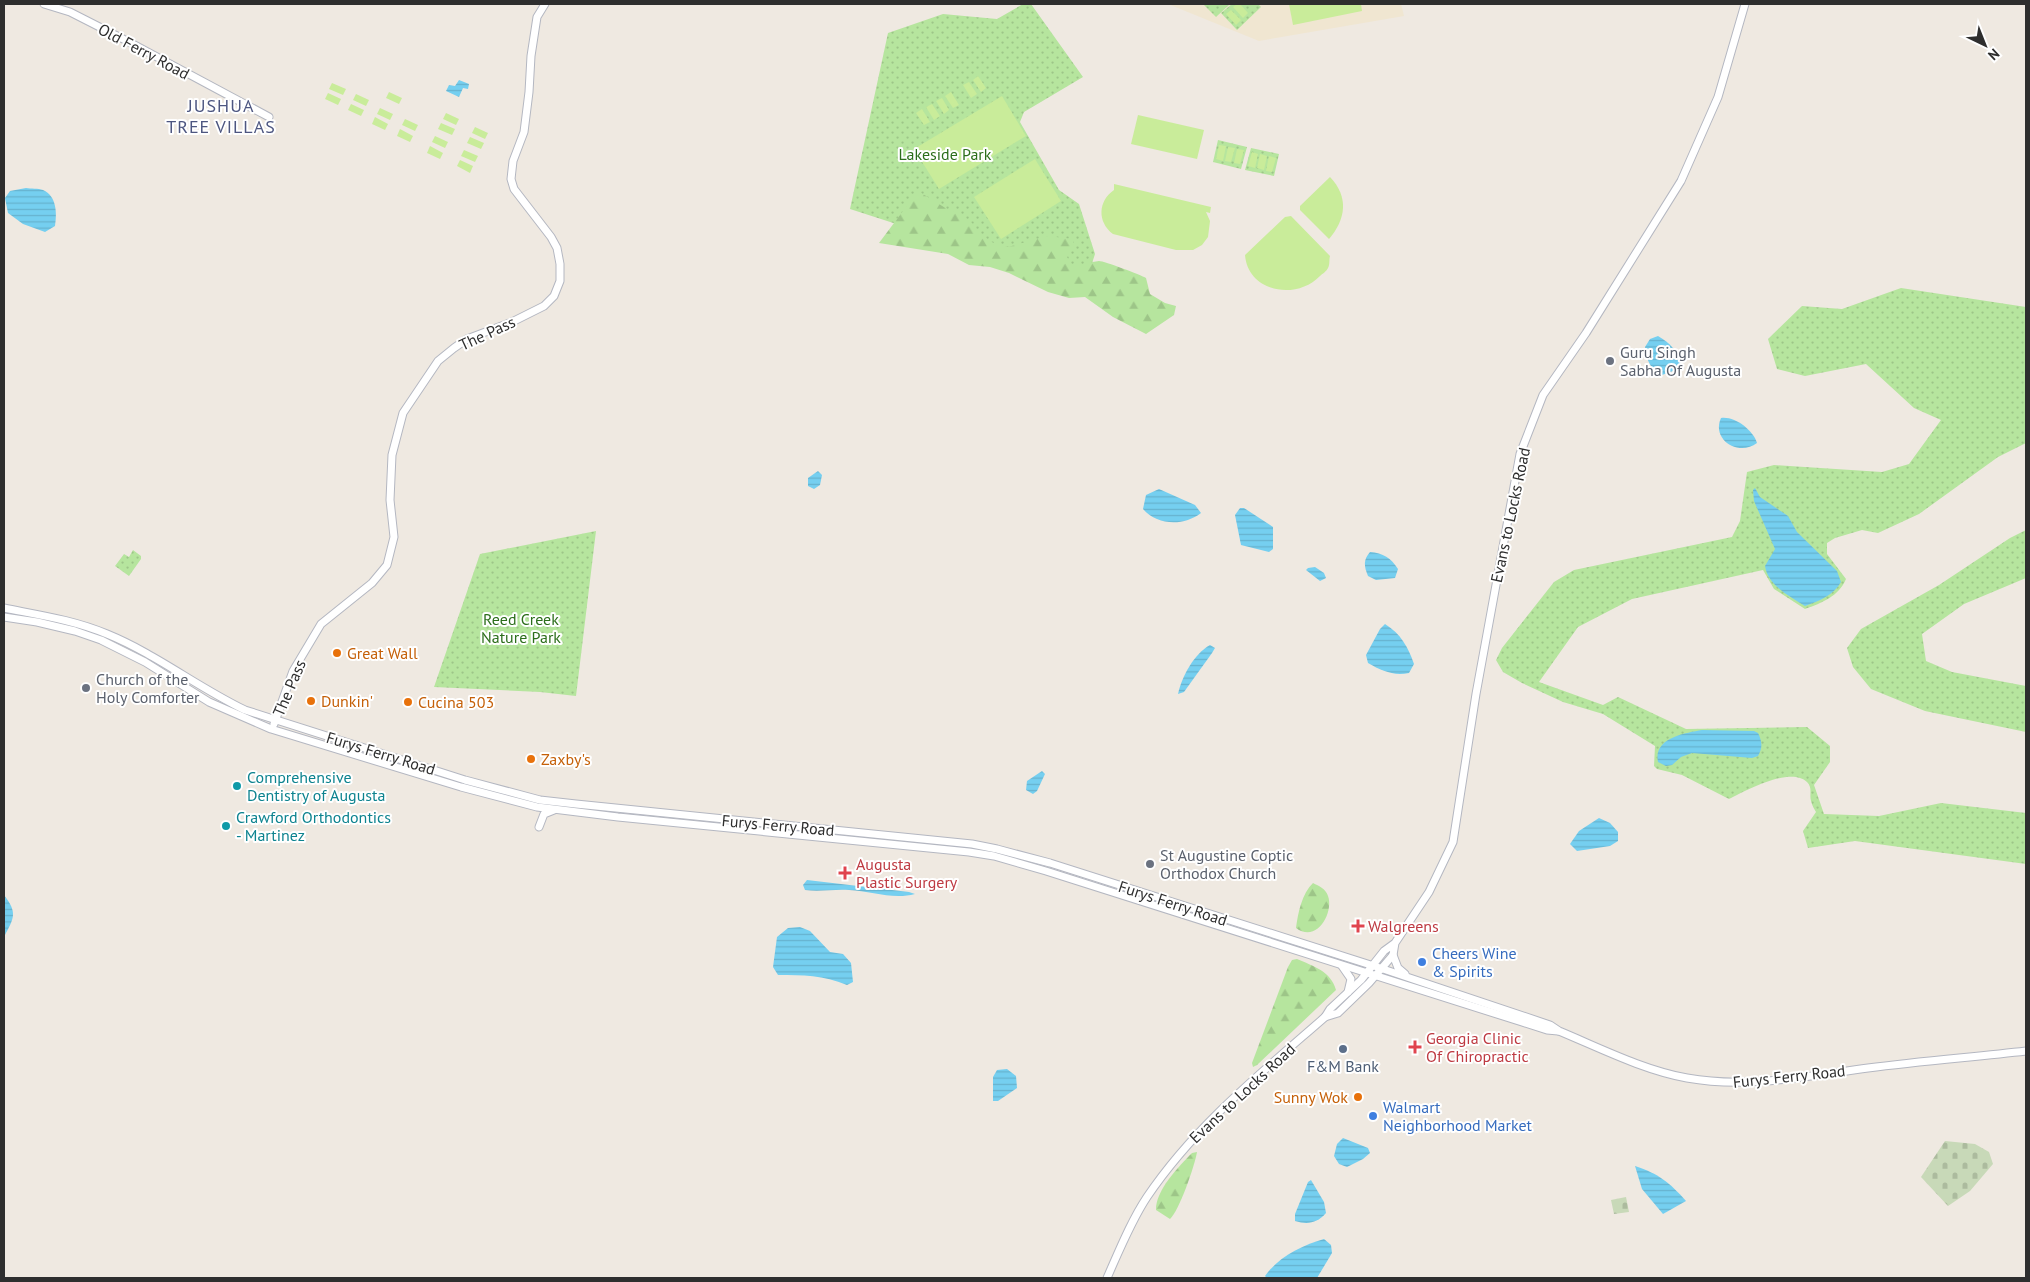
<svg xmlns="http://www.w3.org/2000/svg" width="2030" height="1282" viewBox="0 0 2030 1282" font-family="'PT Sans',sans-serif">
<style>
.education{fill:#f0e6d1}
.grass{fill:url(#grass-dots)}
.forest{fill:url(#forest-firs)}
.cemetery{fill:url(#cemetery-stones)}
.pitch{fill:#c9ec9a}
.water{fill:url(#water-rules)}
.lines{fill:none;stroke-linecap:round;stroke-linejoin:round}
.secondary-casing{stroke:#b4b7c1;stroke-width:9}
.secondary{stroke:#fff;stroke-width:7}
.worship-dot{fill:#6b7280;stroke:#fff;stroke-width:2}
.food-dot{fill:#e8710a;stroke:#fff;stroke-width:2}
.culture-dot{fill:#0f9aa8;stroke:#fff;stroke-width:2}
.health-dot{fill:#e0444e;stroke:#fff;stroke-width:2}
.shop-dot{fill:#3f7fe0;stroke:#fff;stroke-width:2}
.service-dot{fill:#5c6f8a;stroke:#fff;stroke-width:2}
.labels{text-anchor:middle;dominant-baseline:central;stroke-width:4;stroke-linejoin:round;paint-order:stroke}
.street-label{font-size:16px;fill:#2e2e2e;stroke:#fff}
.park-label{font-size:16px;fill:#2c6e1b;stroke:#fff}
.worship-label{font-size:16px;fill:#5b616d;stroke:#fff;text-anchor:start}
.food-label{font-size:16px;fill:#c56008;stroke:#fff;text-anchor:start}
.culture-label{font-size:16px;fill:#0d838f;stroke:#fff;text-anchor:start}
.health-label{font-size:16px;fill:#be3a42;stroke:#fff;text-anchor:start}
.shop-label{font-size:16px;fill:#366cbe;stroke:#fff;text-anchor:start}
.service-label{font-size:16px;fill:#4e5e75;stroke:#fff}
.neighbourhood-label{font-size:18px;letter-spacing:1px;fill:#4d5680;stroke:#fff}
</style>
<defs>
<pattern id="grass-dots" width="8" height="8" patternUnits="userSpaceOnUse" patternTransform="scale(1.25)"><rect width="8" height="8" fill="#b6e59e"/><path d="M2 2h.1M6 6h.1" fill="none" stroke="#9dc588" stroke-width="1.8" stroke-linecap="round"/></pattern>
<pattern id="forest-firs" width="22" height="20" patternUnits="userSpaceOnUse" patternTransform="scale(1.25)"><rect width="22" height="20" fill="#b6e59e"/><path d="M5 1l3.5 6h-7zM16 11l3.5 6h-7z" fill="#9dc588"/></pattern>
<pattern id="cemetery-stones" width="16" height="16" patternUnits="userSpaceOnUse" patternTransform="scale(1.25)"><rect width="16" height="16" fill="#c8d9b8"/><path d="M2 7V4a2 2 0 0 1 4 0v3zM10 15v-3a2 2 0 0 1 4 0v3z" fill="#acbb9e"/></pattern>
<pattern id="water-rules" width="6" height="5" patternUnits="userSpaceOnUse" patternTransform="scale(1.25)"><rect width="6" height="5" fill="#75cff0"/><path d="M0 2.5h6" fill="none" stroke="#66b2ce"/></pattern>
</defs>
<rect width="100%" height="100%" fill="#efe9e1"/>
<path class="education" d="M1168,4H1401L1404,16L1259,41Z"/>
<g class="grass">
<path d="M1023,4H1031L1083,77L1024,112L1020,122L1059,190L1079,204L1095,254L1085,285L850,209L888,33L943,14L997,19Z"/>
<path d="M1203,4H1230L1216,17Z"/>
<path d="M1232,4H1258L1261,7L1237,30L1221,13Z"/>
<path d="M1218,140L1247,147L1241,169L1213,162Z"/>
<path d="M1251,148L1279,154L1274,176L1245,170Z"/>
<path d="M1901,288L2026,307V443L1998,457L1919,514L1878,533L1862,530L1835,538L1827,543V554L1846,579C1839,596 1822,603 1805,609L1774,589L1763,570L1632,599L1578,627L1539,682L1603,705L1618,697L1686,729L1807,727L1830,746V762L1814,785L1824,814L1879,816L1941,803L2026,813V864L1855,841L1808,848L1803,831L1816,812C1814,809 1812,805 1811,801C1809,795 1813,788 1807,782C1790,766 1746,791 1729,799L1682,775L1657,769L1654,766L1655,746L1603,714L1563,702L1522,683L1503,672L1496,660L1502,648L1554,582L1574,570L1732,537L1740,521L1747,472L1774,465L1882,472L1909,464L1941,420L1914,408L1866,364L1805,376L1777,369L1768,339L1802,306L1842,309Z"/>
<path d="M2026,530V578L1964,604L1922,634L1926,661L1952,672L2026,686V732L1925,711L1871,689L1853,667L1847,648L1861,629L1939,585L2010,538Z"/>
<path d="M596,531L576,696L540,692L434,687L480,554Z"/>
<path d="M133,550L141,556V559L129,576L115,566L124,554L129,557Z"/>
</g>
<g class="forest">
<path d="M918,191L947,209L959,213L972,223L980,234L995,244L1008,247L1048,236L1072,239L1075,246L1067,257L1072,265C1082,267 1088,262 1099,261C1104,261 1141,275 1146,278L1150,294L1165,303L1176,306L1174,315L1146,334L1113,317L1085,297L1069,298L1048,292L1009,273L990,267L969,265L948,254L879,243Z"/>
<path d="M1313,883C1319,886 1326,889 1328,896C1334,912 1317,944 1296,928C1298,913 1302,893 1313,883Z"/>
<path d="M1297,959C1313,966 1331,971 1336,990L1257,1065L1253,1067L1252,1063L1288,967L1292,960Z"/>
<path d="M1197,1152C1195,1165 1179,1211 1170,1219L1156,1210C1155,1191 1179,1166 1192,1153Z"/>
</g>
<g class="cemetery">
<path d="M1945,1141L1975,1144L1989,1152L1993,1164L1970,1191L1948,1206L1921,1177Z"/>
<path d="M1626,1197L1629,1212L1614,1214L1611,1200Z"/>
</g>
<g class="pitch">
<path d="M1237,4H1240L1248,13L1243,18L1233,7Z"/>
<path d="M1289,4H1361L1362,11L1293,25Z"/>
<path d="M1231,10L1241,20L1236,25L1226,14Z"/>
<path d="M978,76L986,88L981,92L973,80Z"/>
<path d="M969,82L977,94L971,98L963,85Z"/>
<path d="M332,83L346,89L343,95L329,89Z"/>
<path d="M389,92L402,98L399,104L386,98Z"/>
<path d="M951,92L959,105L953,108L945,96Z"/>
<path d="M328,93L341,99L338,105L325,99Z"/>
<path d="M356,94L369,100L366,106L353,100Z"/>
<path d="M1002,96L1026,136L939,189L914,149Z"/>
<path d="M942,98L949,110L944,114L936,101Z"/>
<path d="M351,104L364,110L361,116L348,110Z"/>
<path d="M932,104L940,116L934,120L926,107Z"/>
<path d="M380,108L393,114L390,120L377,114Z"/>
<path d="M922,109L930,122L924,125L916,113Z"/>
<path d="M446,113L459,119L456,125L443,119Z"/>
<path d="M1138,115L1204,130L1197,159L1131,144Z"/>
<path d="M375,117L388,124L385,130L372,124Z"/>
<path d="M405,119L418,125L415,131L402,125Z"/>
<path d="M441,123L455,129L452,135L438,129Z"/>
<path d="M475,127L488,133L485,139L472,133Z"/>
<path d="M400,129L413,136L410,142L397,136Z"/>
<path d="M435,136L448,142L445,148L432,142Z"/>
<path d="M470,137L484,143L481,149L467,143Z"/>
<path d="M1219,145L1226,146L1223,161L1216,159Z"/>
<path d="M430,146L443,153L440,159L427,153Z"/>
<path d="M1228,147L1235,148L1231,162L1225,161Z"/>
<path d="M1237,149L1244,150L1240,164L1234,163Z"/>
<path d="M464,150L478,156L475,162L461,156Z"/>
<path d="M1252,152L1258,154L1255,168L1248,166Z"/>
<path d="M1260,154L1267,156L1264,170L1257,168Z"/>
<path d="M1269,156L1276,158L1272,172L1266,171Z"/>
<path d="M1035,159L1061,201L1001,239L974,197Z"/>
<path d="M460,160L473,166L470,173L457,166Z"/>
<path d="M1330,177C1349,197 1346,219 1329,239L1300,210V206Z"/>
<path d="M1114,184L1211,207L1210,213L1206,212L1210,221L1208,237L1202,245L1193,250H1176L1113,234C1097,222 1098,201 1114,190Z"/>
<path d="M1291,216L1330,256C1329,259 1330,265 1328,268C1327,271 1322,274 1320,276C1296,301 1248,292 1245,255L1285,217Z"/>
</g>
<g class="water">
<path d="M459,80L469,84L468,89L463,88L459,97L446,91L449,85L455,86Z"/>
<path d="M26,188C31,189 38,188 43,190C57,196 57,214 55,226L45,232L23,224L8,213L5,198L10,191Z"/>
<path d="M1658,336C1670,343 1678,351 1681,365L1673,371L1662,375C1649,368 1647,360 1645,347L1650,339Z"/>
<path d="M1721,418C1735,416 1753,430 1757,443C1739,457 1711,440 1721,418Z"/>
<path d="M818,471L822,475L820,485L814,489L808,486V478Z"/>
<path d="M1755,488L1760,497L1788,516L1797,532L1837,571L1841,582C1834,595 1819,601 1805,606C1790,596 1768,586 1765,566L1775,549L1754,501L1753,490Z"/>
<path d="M1159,489L1195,505L1201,513C1184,526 1158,526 1143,509L1146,495Z"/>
<path d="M1240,508H1244L1273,527V549L1269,552L1241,545L1235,515Z"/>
<path d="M1370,552C1383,553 1391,558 1398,569L1395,578L1376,580L1368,576C1364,566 1363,560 1370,552Z"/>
<path d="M1315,567L1324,573L1326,578L1320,581L1306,570L1308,568Z"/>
<path d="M1385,624C1401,634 1408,647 1414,664L1409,673C1393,676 1382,671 1368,663L1366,655L1380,629Z"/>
<path d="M1210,645L1215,648L1212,653L1184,692L1178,694C1182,676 1194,654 1210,645Z"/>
<path d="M1702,730L1754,731L1758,733C1762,741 1763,748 1758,756L1752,758L1692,753L1681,757L1672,765L1666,766L1658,762C1653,738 1685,733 1702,730Z"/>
<path d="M1042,771L1045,774L1037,791L1033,794L1026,790L1027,781Z"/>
<path d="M1599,818L1610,823L1618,832V841L1610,846L1577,851L1570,844L1579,831Z"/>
<path d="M807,880L909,892L915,894C893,900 871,891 849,890C834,889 820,892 805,890L803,885Z"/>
<path d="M4,895C18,913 14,918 4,937Z"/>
<path d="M800,927L810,931L830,952L843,954L851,963L853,982L847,985C823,975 803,975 778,975L773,967L777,937L788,928Z"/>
<path d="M1007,1069L1016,1076L1017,1088L998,1101H993V1077L997,1070Z"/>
<path d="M1343,1138L1368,1148L1370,1153L1363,1159L1347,1167L1339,1164L1334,1156L1337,1144Z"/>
<path d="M1635,1166C1659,1174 1669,1182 1686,1201L1663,1214L1642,1189Z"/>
<path d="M1311,1180L1324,1202L1326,1213C1317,1223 1308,1225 1295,1221V1214L1308,1182Z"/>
<path d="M1324,1239L1331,1245L1332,1253L1317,1278H1267L1265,1276C1278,1257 1303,1245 1324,1239Z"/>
</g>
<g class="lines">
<g class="secondary-casing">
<g id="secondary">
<path d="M44,4L70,12L129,42L269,117"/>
<path d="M4,608C39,615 74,620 107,634C156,654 197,687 245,710L465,780L540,800L576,804L972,844L997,849L1050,863L1377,967L1550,1025L1559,1031C1600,1048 1643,1070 1687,1078C1747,1089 1808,1076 1868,1068C1920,1061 1974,1057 2026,1051"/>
<path d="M4,617L37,622L75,631L101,640L145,662L209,702L271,729L461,787L537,807L618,817L969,852L994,856L1046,871L1522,1022L1547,1030L1558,1031"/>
<path d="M274,724L293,671L321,624L372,583L387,565L394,537L390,500L392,455L403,413L438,361L454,348L467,339L512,322L544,306L554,296L560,281V264L557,248L551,237L514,189L511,179L513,161L524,132L529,92L531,56L537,17L545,4"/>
<path d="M539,827L544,814L554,810"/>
<path d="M1395,943L1393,955L1369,983L1338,1013L1325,1017L1330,1009L1361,980L1384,951L1395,943L1429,892L1453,842L1476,694L1520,454L1543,395L1586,333L1681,181L1718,97L1745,4"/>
<path d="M1393,955L1398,968L1405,974"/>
<path d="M1342,966L1351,979L1348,992"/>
<path d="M1107,1278C1119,1251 1131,1221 1147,1197C1195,1126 1261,1073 1325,1017"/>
</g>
</g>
<use href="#secondary" class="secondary"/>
</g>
<g class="worship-dot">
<circle cx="1610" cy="361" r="5"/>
<circle cx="86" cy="688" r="5"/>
<circle cx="1150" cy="864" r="5"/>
</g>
<g class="food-dot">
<circle cx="337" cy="653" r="5"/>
<circle cx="311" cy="701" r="5"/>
<circle cx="408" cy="702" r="5"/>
<circle cx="531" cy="759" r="5"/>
<circle cx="1358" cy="1097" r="5"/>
</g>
<g class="culture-dot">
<circle cx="237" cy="786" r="5"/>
<circle cx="226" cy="826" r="5"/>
</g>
<g class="health-dot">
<path d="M842.5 865.5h5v5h5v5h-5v5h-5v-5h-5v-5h5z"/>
<path d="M1355.5 918.5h5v5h5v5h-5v5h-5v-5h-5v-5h5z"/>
<path d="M1412.5 1039.5h5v5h5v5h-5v5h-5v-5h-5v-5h5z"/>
</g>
<g class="shop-dot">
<circle cx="1422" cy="962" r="5"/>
<circle cx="1373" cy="1116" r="5"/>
</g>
<circle class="service-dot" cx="1343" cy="1049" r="5"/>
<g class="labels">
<g class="street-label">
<text transform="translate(144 51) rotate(28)">Old Ferry Road</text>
<text transform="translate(487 333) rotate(-25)">The Pass</text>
<text transform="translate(1510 515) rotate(-78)">Evans to Locks Road</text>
<text transform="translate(289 688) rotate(-67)">The Pass</text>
<text transform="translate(381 753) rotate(17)">Furys Ferry Road</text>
<text transform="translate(778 825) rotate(5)">Furys Ferry Road</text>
<text transform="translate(1173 903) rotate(18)">Furys Ferry Road</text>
<text transform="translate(1789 1076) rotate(-6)">Furys Ferry Road</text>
<text transform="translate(1242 1093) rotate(-43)">Evans to Locks Road</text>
</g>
<g class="park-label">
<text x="945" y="154">Lakeside Park</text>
<text x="521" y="619">Reed Creek<tspan x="521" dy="18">Nature Park</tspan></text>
</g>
<g class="worship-label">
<text x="1620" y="352">Guru Singh<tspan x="1620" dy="18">Sabha Of Augusta</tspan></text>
<text x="96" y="679">Church of the<tspan x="96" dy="18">Holy Comforter</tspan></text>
<text x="1160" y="855">St Augustine Coptic<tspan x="1160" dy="18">Orthodox Church</tspan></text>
</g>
<g class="food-label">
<text x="347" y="653">Great Wall</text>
<text x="321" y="701">Dunkin'</text>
<text x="418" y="702">Cucina 503</text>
<text x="541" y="759">Zaxby's</text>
<text x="1348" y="1097" text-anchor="end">Sunny Wok</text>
</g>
<g class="culture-label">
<text x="247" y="777">Comprehensive<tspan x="247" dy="18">Dentistry of Augusta</tspan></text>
<text x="236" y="817">Crawford Orthodontics<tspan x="236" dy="18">- Martinez</tspan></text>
</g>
<g class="health-label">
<text x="856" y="864">Augusta<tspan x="856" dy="18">Plastic Surgery</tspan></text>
<text x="1368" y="926">Walgreens</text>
<text x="1426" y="1038">Georgia Clinic<tspan x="1426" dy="18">Of Chiropractic</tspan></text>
</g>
<g class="shop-label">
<text x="1432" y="953">Cheers Wine<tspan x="1432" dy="18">&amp; Spirits</tspan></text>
<text x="1383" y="1107">Walmart<tspan x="1383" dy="18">Neighborhood Market</tspan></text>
</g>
<g class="service-label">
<text x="1343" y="1066">F&amp;M Bank</text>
</g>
<g class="neighbourhood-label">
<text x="221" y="105">JUSHUA<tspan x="221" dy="21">TREE VILLAS</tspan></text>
</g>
</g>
<rect width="2030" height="1282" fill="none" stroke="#2e2e2e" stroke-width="10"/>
<g transform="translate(1985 45) rotate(137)" stroke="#ffffff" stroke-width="4" paint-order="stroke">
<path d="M0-4L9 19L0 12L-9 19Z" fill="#2e2e2e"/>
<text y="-8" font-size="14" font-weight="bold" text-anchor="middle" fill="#2e2e2e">N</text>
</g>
</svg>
